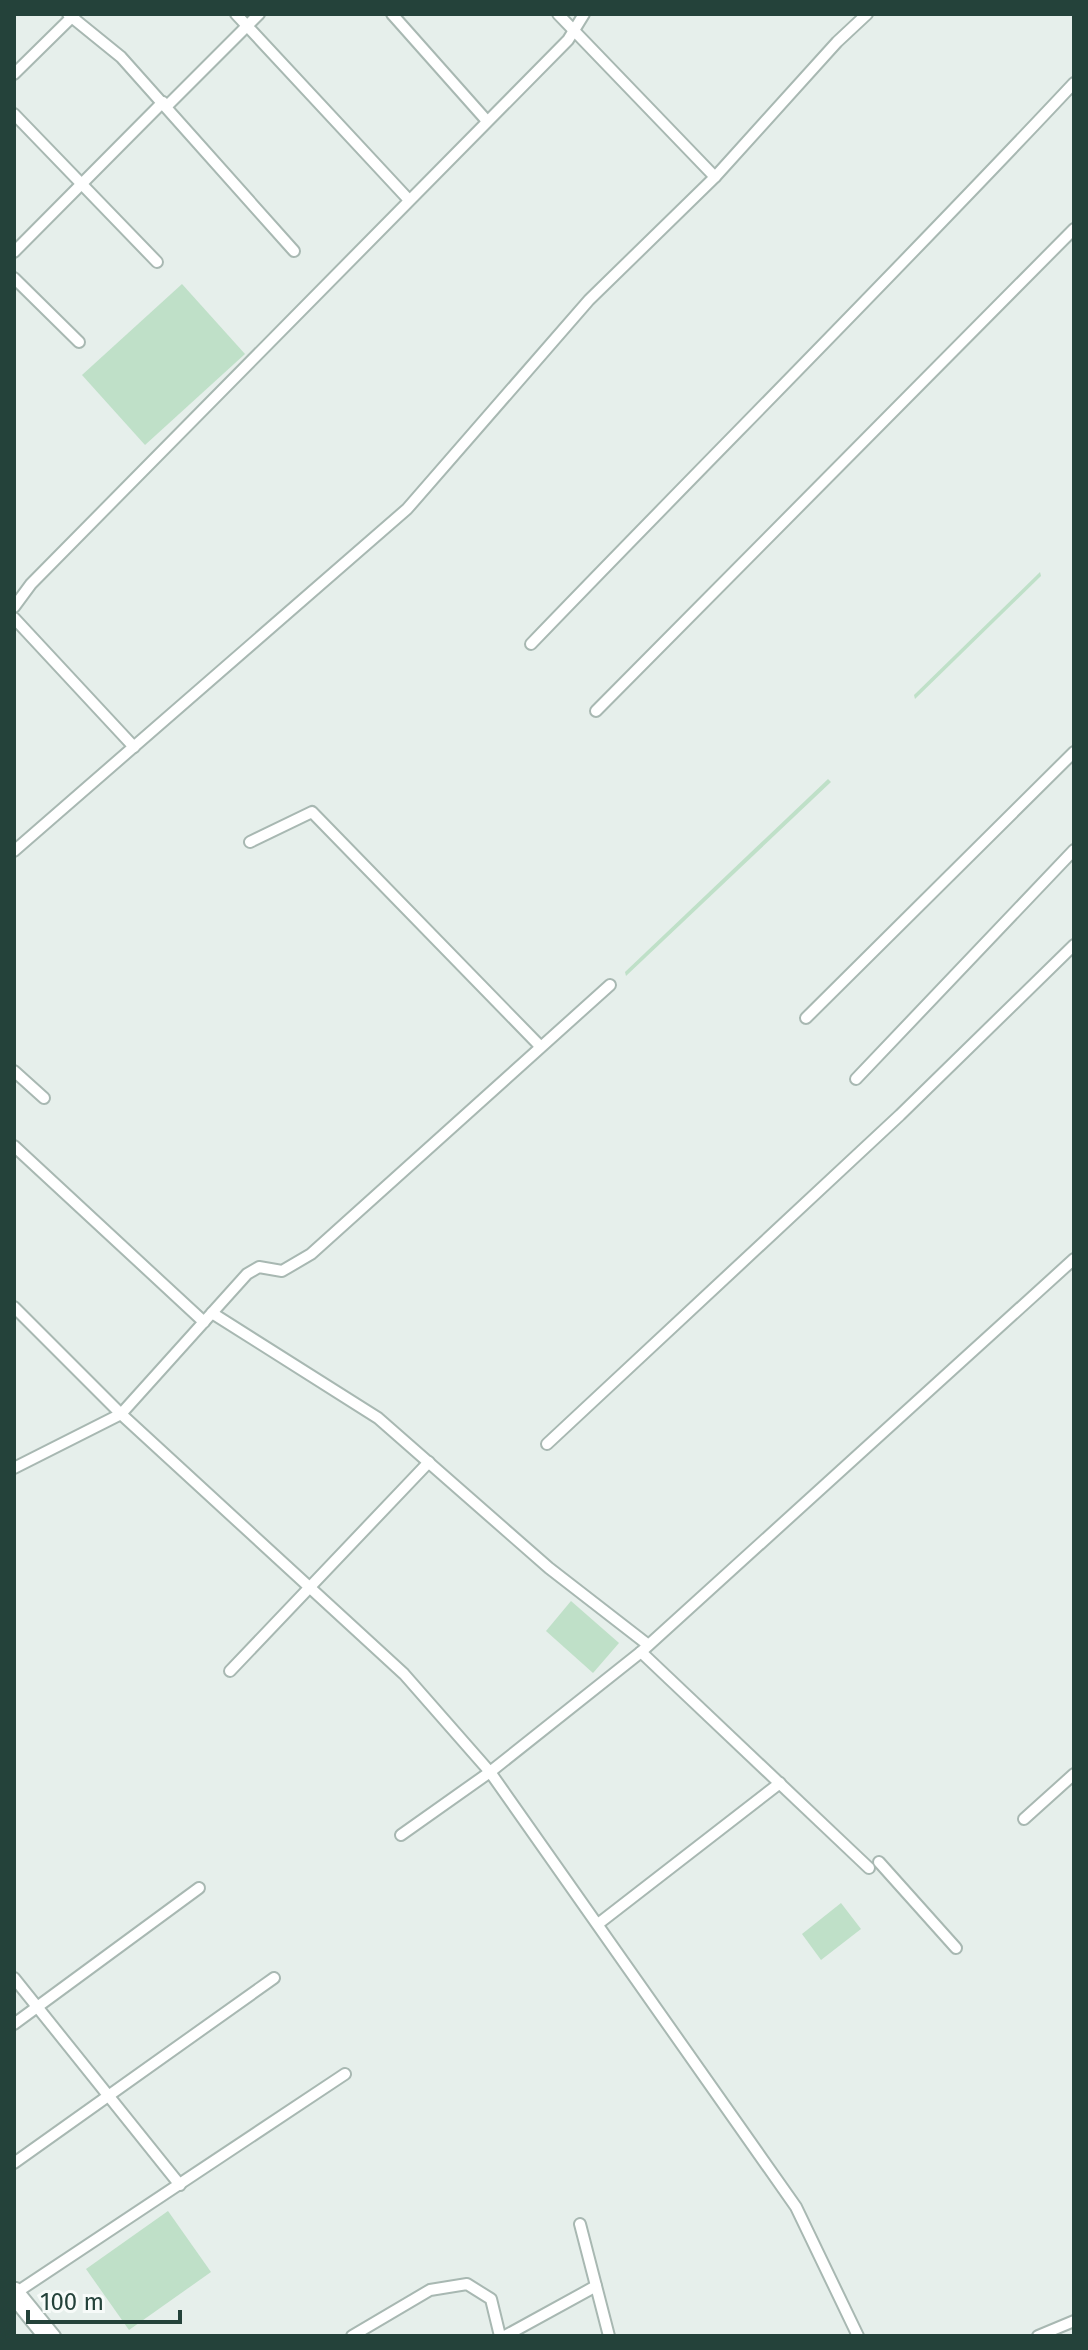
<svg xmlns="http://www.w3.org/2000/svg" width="1088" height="2350" viewBox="0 0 1088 2350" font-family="'Fira Sans',sans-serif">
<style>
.green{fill:#bfe0c8}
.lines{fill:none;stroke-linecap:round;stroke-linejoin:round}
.minor-casing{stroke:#a8b8b2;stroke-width:14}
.minor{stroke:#fff;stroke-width:10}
</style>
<rect width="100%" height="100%" fill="#e6efeb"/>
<g class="green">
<path d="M182,284L245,354L145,445L82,375Z"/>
<path d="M1040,572L1041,576L915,699L914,695Z"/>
<path d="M828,779L831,782L626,976L625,972Z"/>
<path d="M571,1601L619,1643L593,1673L546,1631Z"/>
<path d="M841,1903L861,1929L821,1960L802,1934Z"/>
<path d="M168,2211L211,2272L129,2330L86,2269Z"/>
</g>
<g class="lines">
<g class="minor-casing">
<g id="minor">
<path d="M68,14L121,57L294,251"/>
<path d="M236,14L409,200"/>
<path d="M392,14L487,121"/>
<path d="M558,14L715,177"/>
<path d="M14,74L75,14"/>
<path d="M167,106L259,14"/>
<path d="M14,114L157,262"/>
<path d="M14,252L163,102"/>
<path d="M14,278L79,342"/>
<path d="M14,607L31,584L568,40L584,14"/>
<path d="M14,618L134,747"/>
<path d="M531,644C711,457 896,273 1074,83"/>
<path d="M596,711L1074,229"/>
<path d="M250,842L312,812L539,1045"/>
<path d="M14,851L407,509L589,300L715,177L837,42L867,14"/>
<path d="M806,1018L1074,752"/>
<path d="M14,1071L44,1098"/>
<path d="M856,1079L1074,850"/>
<path d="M14,1146L204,1322"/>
<path d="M14,1307L121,1414L404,1674L490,1772L796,2207L858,2336"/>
<path d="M212,1313L378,1418L549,1568L647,1644"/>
<path d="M547,1444L900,1115L1074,945"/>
<path d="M14,1468L121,1414L247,1274L259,1267L282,1271L311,1254L610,985"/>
<path d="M641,1652L869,1868"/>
<path d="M230,1671L429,1462"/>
<path d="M1024,1819L1074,1774"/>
<path d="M401,1835L490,1772L641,1652L1074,1259"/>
<path d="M879,1862L956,1948"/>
<path d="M598,1924L780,1783"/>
<path d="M14,1978L180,2185"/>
<path d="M14,2024L199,1888"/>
<path d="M14,2163L274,1978"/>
<path d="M580,2224L609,2336"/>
<path d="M16,2288L55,2336"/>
<path d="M14,2294L345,2074"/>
<path d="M14,2300L43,2336"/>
<path d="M352,2336L430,2290L467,2284L491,2299L500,2336"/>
<path d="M505,2336L596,2286"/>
<path d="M1038,2336L1074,2321"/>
</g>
</g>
<use href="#minor" class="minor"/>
</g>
<rect width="1088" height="2350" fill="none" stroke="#24423a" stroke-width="32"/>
<path d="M28 2310v12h152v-12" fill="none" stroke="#24423a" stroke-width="4"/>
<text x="40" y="2310" font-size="24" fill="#24423a" stroke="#f7fbf9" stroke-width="6" paint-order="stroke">100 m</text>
</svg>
